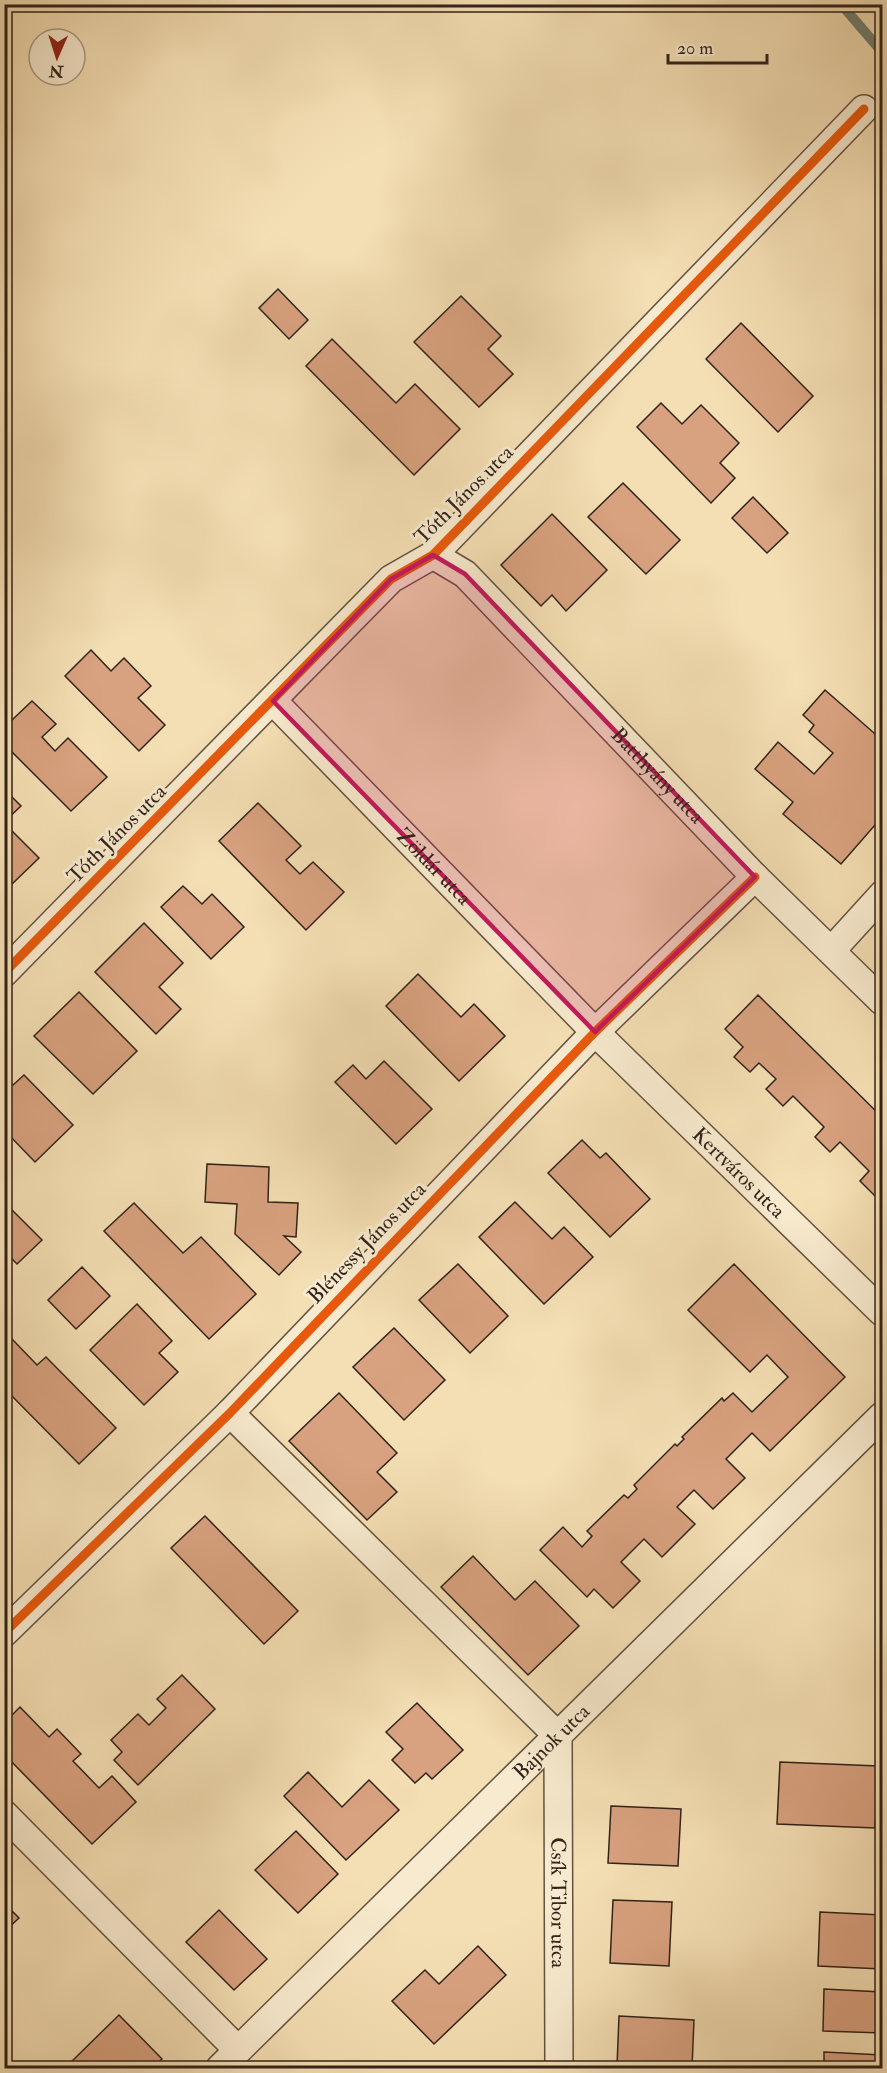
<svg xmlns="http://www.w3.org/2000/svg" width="887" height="2073" viewBox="0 0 887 2073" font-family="'IM FELL Double Pica',serif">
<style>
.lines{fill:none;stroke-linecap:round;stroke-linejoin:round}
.stream{stroke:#717f72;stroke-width:10}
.building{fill:#d8a17f;stroke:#31231a;stroke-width:1.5}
.street-casing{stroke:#625240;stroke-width:30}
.street{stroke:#f8eace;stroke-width:27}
.cycleway-casing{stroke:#f8eace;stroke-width:13}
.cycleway{stroke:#e8590c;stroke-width:9}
.marked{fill:#c2185b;fill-opacity:0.2;stroke:#c2185b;stroke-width:4.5;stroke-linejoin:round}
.labels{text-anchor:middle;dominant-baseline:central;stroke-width:6;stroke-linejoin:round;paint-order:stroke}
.street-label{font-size:21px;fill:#31231a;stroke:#f8eace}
</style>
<rect width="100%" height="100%" fill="#f4deb3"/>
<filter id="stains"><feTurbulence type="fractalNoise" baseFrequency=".00333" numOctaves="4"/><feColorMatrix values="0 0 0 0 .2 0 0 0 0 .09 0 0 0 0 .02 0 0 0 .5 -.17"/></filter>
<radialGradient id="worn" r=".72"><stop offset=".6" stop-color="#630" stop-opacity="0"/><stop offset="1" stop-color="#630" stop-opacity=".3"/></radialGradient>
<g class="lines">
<path class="stream" d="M841,4L882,52"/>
</g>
<g class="building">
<path d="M278,289L308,320L289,339L259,308Z"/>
<path d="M461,296L501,336L488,349L513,374L479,407L414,342Z"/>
<path d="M741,323L813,396L778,432L706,359Z"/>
<path d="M332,339L396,403L415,384L460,429L414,475L306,366Z"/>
<path d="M661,403L682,424L701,405L739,443L720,463L735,478L711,503L637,427Z"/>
<path d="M623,483L680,540L646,574L588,517Z"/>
<path d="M753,497L788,533L767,553L732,518Z"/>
<path d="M552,514L607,570L566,611L552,595L541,606L501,565Z"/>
<path d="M91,650L111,671L124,658L151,686L138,698L165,725L139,751L65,676Z"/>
<path d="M825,690L882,740V786L876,793L882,799V817L841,864L783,814L793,802L755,769L778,742L814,774L833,753L809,732L814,725L803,715Z"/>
<path d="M32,701L56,724L42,737L55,751L68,738L107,777L71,811L4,744V721L9,717L12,720Z"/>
<path d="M4,789L21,806L4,822Z"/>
<path d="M258,803L301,846L286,860L300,874L313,862L344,892L306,930L219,841Z"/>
<path d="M4,823L39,858L12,884L4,877Z"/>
<path d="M183,886L202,904L212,894L244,927L211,959L161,907Z"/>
<path d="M144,923L183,963L159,987L181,1009L156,1034L95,972Z"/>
<path d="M418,974L461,1017L474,1004L505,1036L459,1081L386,1006Z"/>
<path d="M79,992L137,1051L93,1094L34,1036Z"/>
<path d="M758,995L882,1117V1190L876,1197L860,1181L869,1171L840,1142L830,1152L815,1137L824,1127L793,1096L783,1106L766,1089L776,1079L759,1063L750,1072L734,1057L743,1047L725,1029Z"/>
<path d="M384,1061L432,1109L396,1144L335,1082L353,1065L366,1079Z"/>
<path d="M24,1075L73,1125L35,1162L4,1130V1077L13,1085Z"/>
<path d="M582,1140L600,1158L606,1153L650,1199L610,1237L548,1173Z"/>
<path d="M207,1164L269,1167L268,1202L298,1203L296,1237L284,1236L301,1252L279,1275L235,1234L237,1204L205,1202Z"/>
<path d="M515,1202L552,1239L564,1227L593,1257L544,1304L479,1237Z"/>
<path d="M134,1203L183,1253L201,1237L256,1294L209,1339L104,1231Z"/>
<path d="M11,1209L42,1240L17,1264L4,1251V1216Z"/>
<path d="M458,1264L508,1316L470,1353L419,1300Z"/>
<path d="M734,1264L845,1377L770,1451L752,1433L726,1459L745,1478L713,1509L694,1490L677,1507L695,1524L662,1557L644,1539L621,1562L640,1581L613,1608L594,1589L587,1597L540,1550L563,1527L582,1547L592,1536L587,1531L624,1495L628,1498L637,1489L634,1485L675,1444L677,1446L684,1439L682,1437L722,1398L724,1401L733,1393L752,1412L788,1377L767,1355L750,1372L688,1310Z"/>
<path d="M82,1267L110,1296L76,1329L48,1300Z"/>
<path d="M137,1304L172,1341L159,1353L178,1372L144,1405L90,1350Z"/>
<path d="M394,1328L445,1380L404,1420L353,1367Z"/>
<path d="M12,1339L37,1365L46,1357L116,1428L79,1464L4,1388V1346Z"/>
<path d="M339,1393L397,1453L377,1472L397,1492L367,1520L289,1441Z"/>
<path d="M205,1516L298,1611L264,1644L171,1548Z"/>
<path d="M473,1556L515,1600L535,1581L579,1626L528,1675L441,1587Z"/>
<path d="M182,1675L215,1709L138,1785L114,1760L122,1752L111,1740L138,1714L149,1725L166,1708L157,1699Z"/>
<path d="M417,1703L463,1750L432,1779L426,1773L415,1783L392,1760L403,1749L386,1732Z"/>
<path d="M20,1707L49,1737L57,1729L81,1754L73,1761L99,1788L112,1776L136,1802L92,1844L4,1754V1723Z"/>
<path d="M780,1762L878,1766L875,1828L777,1824Z"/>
<path d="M308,1772L342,1807L369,1780L399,1810L346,1860L284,1796Z"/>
<path d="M611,1806L681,1809L678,1866L608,1863Z"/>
<path d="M296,1831L338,1874L298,1913L255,1870Z"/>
<path d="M613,1900L672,1902L669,1966L610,1963Z"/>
<path d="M4,1903L19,1918L4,1932Z"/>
<path d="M219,1910L267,1959L234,1990L186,1942Z"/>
<path d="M820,1912L882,1915V1969L818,1966Z"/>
<path d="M478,1946L506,1975L434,2044L392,2001L425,1970L439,1984Z"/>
<path d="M824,1989L882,1992V2033L823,2031Z"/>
<path d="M119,2015L162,2059L152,2068H65Z"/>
<path d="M619,2016L694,2020L692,2068L617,2066Z"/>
<path d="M824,2052L882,2055V2068H824Z"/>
</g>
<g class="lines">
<g class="street-casing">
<g id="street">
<path id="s1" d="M433,555L465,574L755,877L882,1001"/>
<path id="s2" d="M273,701L595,1032L882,1312"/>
<path d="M832,950L882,895"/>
<path d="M4,973L391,579L433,555L864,109"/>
<path id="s3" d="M230,1413L558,1736L559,2068"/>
<path d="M4,1633L230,1413L595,1032L755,877"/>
<path d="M4,1814L238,2050"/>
<path id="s4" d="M220,2068L882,1416"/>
</g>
</g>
<use href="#street" class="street"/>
<g class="cycleway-casing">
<g id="cycleway">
<path d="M4,973L391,579L433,555L864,109"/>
<path d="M4,1633L230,1413L595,1032L755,877"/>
</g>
</g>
<use href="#cycleway" class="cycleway"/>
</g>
<path class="marked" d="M433,555L465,574L755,877L595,1032L273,701L391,579Z"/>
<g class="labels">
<g class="street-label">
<text transform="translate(464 495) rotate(-45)">Tóth János utca</text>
<text stroke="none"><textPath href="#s1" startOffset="316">Batthyány utca</textPath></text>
<text transform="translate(117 834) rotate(-45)">Tóth János utca</text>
<text stroke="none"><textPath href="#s2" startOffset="231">Zöldár utca</textPath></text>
<text stroke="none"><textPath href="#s2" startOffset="663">Kertváros utca</textPath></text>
<text transform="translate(367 1243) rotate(-46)">Blénessy János utca</text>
<text stroke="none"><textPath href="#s4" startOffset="465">Bajnok utca</textPath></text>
<text stroke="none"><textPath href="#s3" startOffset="627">Csík Tibor utca</textPath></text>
</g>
</g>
<rect width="887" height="2073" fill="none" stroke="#f4deb3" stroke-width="24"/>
<rect x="6" y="6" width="875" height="2061" fill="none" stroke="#31231a" stroke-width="3"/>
<rect x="12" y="12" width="863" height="2049" fill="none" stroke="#31231a" stroke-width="1.5"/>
<g transform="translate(57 57) rotate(183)"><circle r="28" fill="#f8eace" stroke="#a89a86" stroke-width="1.5"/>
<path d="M0-4.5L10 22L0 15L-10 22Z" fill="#8f2418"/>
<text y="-9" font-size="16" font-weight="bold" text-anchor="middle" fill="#31231a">N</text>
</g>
<path d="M668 54v9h99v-9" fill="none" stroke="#31231a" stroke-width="3"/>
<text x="677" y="54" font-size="18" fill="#31231a" stroke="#f8eace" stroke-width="4.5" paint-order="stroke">20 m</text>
<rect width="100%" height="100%" filter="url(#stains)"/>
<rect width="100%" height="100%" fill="url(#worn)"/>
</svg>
